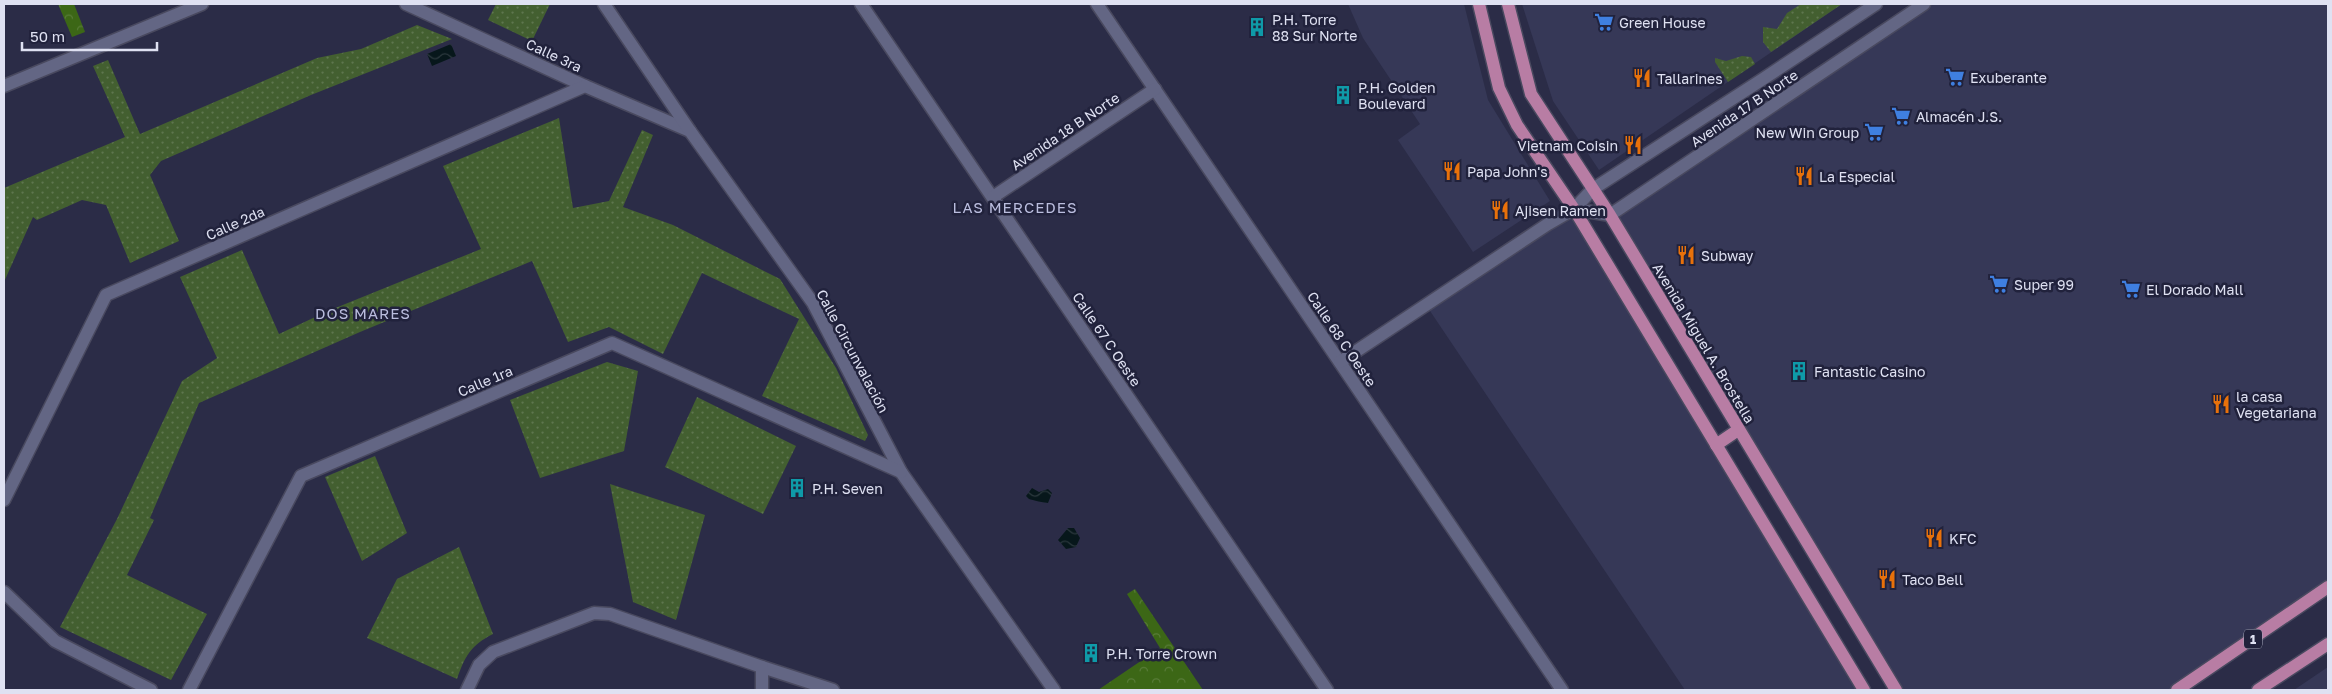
<svg xmlns="http://www.w3.org/2000/svg" width="2332" height="694" viewBox="0 0 2332 694" font-family="'Golos Text',sans-serif">
<style>
.built{fill:#363857}
.grass{fill:url(#grass-dots)}
.forest{fill:url(#forest-crowns)}
.water{fill:url(#water-waves)}
.lines{fill:none;stroke-linecap:round;stroke-linejoin:round}
.minor-casing{stroke:#49495f;stroke-width:15}
.tertiary-casing{stroke:#49495f;stroke-width:15}
.primary-casing{stroke:#49495f;stroke-width:15}
.minor{stroke:#636684;stroke-width:12}
.tertiary{stroke:#636684;stroke-width:12}
.primary{stroke:#b87da4;stroke-width:12}
.labels{text-anchor:middle;dominant-baseline:central;stroke-width:5;stroke-linejoin:round;paint-order:stroke}
.shield{fill:#21223c;stroke:#a6a8bb;stroke-width:1}
.shield-label{font-size:12px;font-weight:bold;fill:#dfe1f2}
.poi-label{font-size:14px;fill:#dfe1f2;stroke:#21223c;text-anchor:start}
.street-label{font-size:14px;fill:#dfe1f2;stroke:#21223c}
.neighbourhood-label{font-size:15px;letter-spacing:1px;fill:#babdde;stroke:#21223c}
</style>
<defs>
<pattern id="grass-dots" width="8" height="8" patternUnits="userSpaceOnUse" patternTransform="scale(1.25)"><rect width="8" height="8" fill="#435f30"/><path d="M2 2h.1M6 6h.1" fill="none" stroke="#5e764e" stroke-width="1.8" stroke-linecap="round"/></pattern>
<pattern id="forest-crowns" width="20" height="18" patternUnits="userSpaceOnUse" patternTransform="scale(1.25)"><rect width="20" height="18" fill="#3c6716"/><path d="M2 6a3 3 0 1 1 6 0M12 15a3 3 0 1 1 6 0" fill="none" stroke="#587c38"/></pattern>
<pattern id="water-waves" width="16" height="10" patternUnits="userSpaceOnUse" patternTransform="scale(1.25)"><rect width="16" height="10" fill="#07171b"/><path d="M0 5q4-4 8 0t8 0" fill="none" stroke="#2b383d"/></pattern>
</defs>
<rect width="100%" height="100%" fill="#2b2c47"/>
<g class="built">
<path d="M1348,4H1464L1488,100L1550,201L1473,252L1398,140L1420,124L1363,38Z"/>
<path d="M1522,4H1842L1599,170L1553,101Z"/>
<path d="M1924,4H2328V587L2177,690H1896L1610,215Z"/>
<path d="M1574,209L1864,690H1685L1426,305Z"/>
<path d="M2328,667V690H2294L2325,669Z"/>
</g>
<g class="grass">
<path d="M496,4H550L532,41L488,20Z"/>
<path d="M1801,4H1842L1771,52L1763,42V27L1777,29L1787,13Z"/>
<path d="M417,25L452,39L311,95L161,161L150,175L179,241L130,263L106,205L82,200L37,220L33,217L4,282V188L125,137L93,66L108,60L140,134L317,58L361,49Z"/>
<path d="M1742,56L1751,57L1755,64L1728,82L1715,62V58L1726,61Z"/>
<path d="M559,118L573,208L609,201L642,130L653,135L623,207L673,225L780,279L836,368L868,435L865,441L762,396L799,319L702,273L663,354L609,327L568,342L532,261L360,332L199,403L150,518L154,520L127,575L207,614L171,680L60,627L117,519L182,381L217,358L180,277L242,250L279,334L328,311L481,249L443,166Z"/>
<path d="M607,362L638,371L624,451L540,478L510,400Z"/>
<path d="M697,397L796,446L763,514L665,467Z"/>
<path d="M375,456L407,533L362,561L325,477Z"/>
<path d="M610,484L705,515L676,620L633,602Z"/>
<path d="M459,547L493,634C471,645 465,656 457,679L367,638L397,579Z"/>
</g>
<g class="forest">
<path d="M58,4H74L85,32L72,37Z"/>
<path d="M1135,589L1203,690H1098L1160,648L1127,594Z"/>
</g>
<g class="water">
<path d="M451,44L456,56L432,66L427,54Z"/>
<path d="M1032,488L1039,492L1048,489L1052,493L1048,503C1045,503 1032,500 1029,499L1026,496Z"/>
<path d="M1068,528H1074L1080,538L1076,547L1066,549L1058,540Z"/>
</g>
<g class="lines">
<g class="minor-casing">
<g id="minor">
<path d="M406,4L585,86L690,131"/>
<path d="M604,4L690,131L813,303L901,472L1054,690"/>
<path d="M861,4L1327,690"/>
<path d="M1097,4L1562,690"/>
<path d="M4,86L202,4"/>
<path d="M993,197L1155,89"/>
<path d="M1340,362L1548,224L1574,209"/>
<path d="M4,500L106,295L585,86"/>
<path d="M4,592L55,641L151,690"/>
<path d="M762,667L833,690"/>
<path d="M189,690L301,476L612,343L901,472"/>
<path d="M467,690L479,665L493,652L594,613L610,614L762,667V690"/>
</g>
</g>
<g class="tertiary-casing">
<g id="tertiary">
<path d="M1574,209L1610,215L1924,4"/>
<path d="M1574,209L1593,189L1763,79L1876,4"/>
</g>
</g>
<g class="primary-casing">
<g id="primary">
<path d="M1479,4L1499,88L1517,125L1574,209L1864,690"/>
<path d="M1508,4L1531,94L1610,215L1896,690"/>
<path d="M1716,445L1738,430"/>
<path d="M2177,690L2328,587"/>
<path d="M2258,690L2328,644"/>
</g>
</g>
<use href="#minor" class="minor"/>
<use href="#tertiary" class="tertiary"/>
<use href="#primary" class="primary"/>
</g>
<defs>
<g id="supermarket-bare" transform="scale(1.5)"><path d="M-6-5.5h2.5l.6 2H6L4.5 2H-2.5L-4.4-4H-6ZM-1.5 3.2a1.3 1.3 0 1 0 .1 0ZM3 3.2a1.3 1.3 0 1 0 .1 0Z" fill="#3f7fe0" stroke="#21223c" stroke-width="2.5" paint-order="stroke"/></g>
<g id="building-bare" transform="scale(1.5)"><path d="M-4-6H4V6H1V3H-1V6H-4ZM-2.5-4.3h1.7v1.8h-1.7ZM.8-4.3h1.7v1.8H.8ZM-2.5-1h1.7V.8h-1.7ZM.8-1h1.7V.8H.8Z" fill="#0f9aa8" stroke="#21223c" stroke-width="2.5" paint-order="stroke"/></g>
<g id="restaurant-bare" transform="scale(1.5)"><path d="M-5-6h1v4h1v-4h1v4h1v-4h1v5L-1.5 .5V6h-2V.5L-5-1ZM5-6V6H3V1.5H1.5Q1.5-4 5-6Z" fill="#e8710a" stroke="#21223c" stroke-width="2.5" paint-order="stroke"/></g>
</defs>
<g fill-rule="evenodd">
<use href="#supermarket-bare" x="1604" y="22"/>
<use href="#building-bare" x="1257" y="27"/>
<use href="#supermarket-bare" x="1955" y="77"/>
<use href="#restaurant-bare" x="1642" y="78"/>
<use href="#building-bare" x="1343" y="95"/>
<use href="#supermarket-bare" x="1901" y="116"/>
<use href="#supermarket-bare" x="1874" y="132"/>
<use href="#restaurant-bare" x="1633" y="145"/>
<use href="#restaurant-bare" x="1452" y="171"/>
<use href="#restaurant-bare" x="1804" y="176"/>
<use href="#restaurant-bare" x="1500" y="210"/>
<use href="#restaurant-bare" x="1686" y="255"/>
<use href="#supermarket-bare" x="1999" y="284"/>
<use href="#supermarket-bare" x="2131" y="289"/>
<use href="#building-bare" x="1799" y="371"/>
<use href="#restaurant-bare" x="2221" y="404"/>
<use href="#building-bare" x="797" y="488"/>
<use href="#restaurant-bare" x="1934" y="538"/>
<use href="#restaurant-bare" x="1887" y="579"/>
<use href="#building-bare" x="1091" y="653"/>
</g>
<g class="labels">
<rect class="shield" x="2244" y="629.5" width="18" height="19" rx="4"/>
<g class="shield-label">
<text x="2253" y="639">1</text>
</g>
<g class="poi-label">
<text x="1272" y="19">P.H. Torre<tspan x="1272" dy="16">88 Sur Norte</tspan></text>
<text x="1619" y="22">Green House</text>
<text x="1970" y="77">Exuberante</text>
<text x="1657" y="78">Tallarines</text>
<text x="1358" y="87">P.H. Golden<tspan x="1358" dy="16">Boulevard</tspan></text>
<text x="1916" y="116">Almacén J.S.</text>
<text x="1859" y="132" text-anchor="end">New Win Group</text>
<text x="1618" y="145" text-anchor="end">Vietnam Coisin</text>
<text x="1467" y="171">Papa John's</text>
<text x="1819" y="176">La Especial</text>
<text x="1515" y="210">Ajisen Ramen</text>
<text x="1701" y="255">Subway</text>
<text x="2014" y="284">Super 99</text>
<text x="2146" y="289">El Dorado Mall</text>
<text x="1814" y="371">Fantastic Casino</text>
<text x="2236" y="396">la casa<tspan x="2236" dy="16">Vegetariana</tspan></text>
<text x="812" y="488">P.H. Seven</text>
<text x="1949" y="538">KFC</text>
<text x="1902" y="579">Taco Bell</text>
<text x="1106" y="653">P.H. Torre Crown</text>
</g>
<g class="street-label">
<text transform="translate(554 55) rotate(25)">Calle 3ra</text>
<text transform="translate(1744 108) rotate(-34)">Avenida 17 B Norte</text>
<text transform="translate(1065 131) rotate(-34)">Avenida 18 B Norte</text>
<text transform="translate(235 223) rotate(-24)">Calle 2da</text>
<text transform="translate(1107 339) rotate(56)">Calle 67 C Oeste</text>
<text transform="translate(1342 339) rotate(56)">Calle 68 C Oeste</text>
<text transform="translate(1704 343) rotate(59)">Avenida Miguel A. Brostella</text>
<text transform="translate(853 351) rotate(62)">Calle Circunvalación</text>
<text transform="translate(485 381) rotate(-23)">Calle 1ra</text>
</g>
<g class="neighbourhood-label">
<text x="1015" y="207">LAS MERCEDES</text>
<text x="363" y="313">DOS MARES</text>
</g>
</g>
<rect width="2332" height="694" fill="none" stroke="#dfe1f2" stroke-width="10"/>
<path d="M22 42v8h135v-8" fill="none" stroke="#dfe1f2" stroke-width="2.5"/>
<text x="30" y="42" font-size="15" fill="#dfe1f2" stroke="#21223c" stroke-width="4" paint-order="stroke">50 m</text>
</svg>
